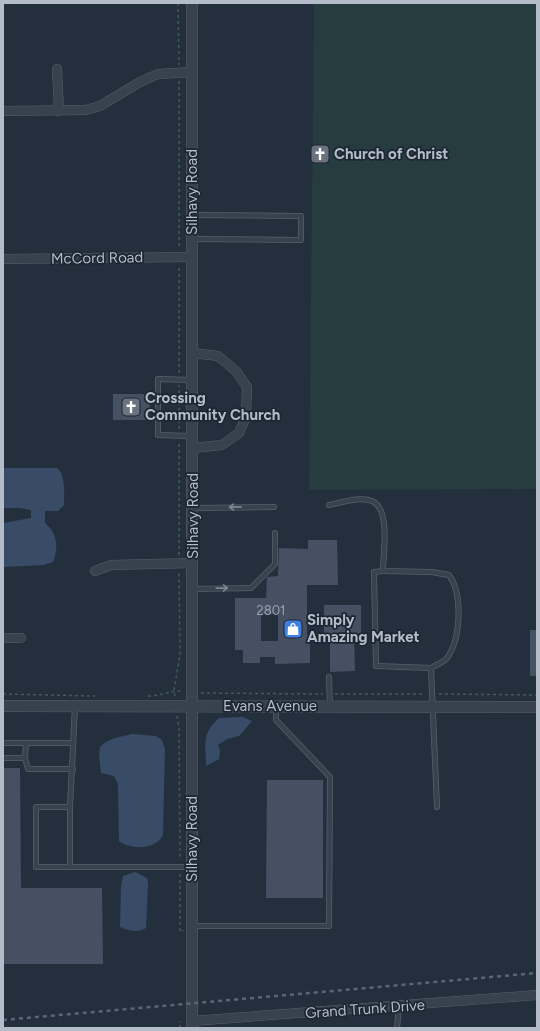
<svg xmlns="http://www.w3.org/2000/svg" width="540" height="1031" viewBox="0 0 540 1031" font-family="Figtree,sans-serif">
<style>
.green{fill:#263c3f}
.water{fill:#394c67}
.building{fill:#455162;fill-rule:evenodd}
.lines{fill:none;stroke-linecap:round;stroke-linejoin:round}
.service-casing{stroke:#565f6c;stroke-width:6}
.minor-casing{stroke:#565f6c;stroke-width:10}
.tertiary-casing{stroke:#565f6c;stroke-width:12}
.path{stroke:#44595c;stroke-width:1.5;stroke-dasharray:3 3;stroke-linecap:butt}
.service{stroke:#38414e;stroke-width:4.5}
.minor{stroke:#38414e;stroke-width:9}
.tertiary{stroke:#38414e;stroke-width:11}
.rail{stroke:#5a6575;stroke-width:2.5;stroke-dasharray:4 4;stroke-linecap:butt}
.oneway{stroke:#7c8592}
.labels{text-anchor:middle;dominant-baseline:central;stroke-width:3.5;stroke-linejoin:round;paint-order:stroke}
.number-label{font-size:13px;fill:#98a1af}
.poi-label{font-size:15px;font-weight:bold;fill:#b4bcc9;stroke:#1d2633;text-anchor:start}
.street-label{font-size:15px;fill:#b4bcc9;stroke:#1d2633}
</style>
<rect width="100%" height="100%" fill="#242f3e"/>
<path class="green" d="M314,3H537V489L309,490Z"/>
<g class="water">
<path d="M3,468H57C66,475 64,494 64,505L58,511H45V523C57,533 59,547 53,562L44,565L3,567V523L31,518V510L20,508H3Z"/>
<path d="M243,717L252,721L239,736L227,739L218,745L220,751L219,759L206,766C206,744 201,734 219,718Z"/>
<path d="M132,734L156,736L162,740L165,749L163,835C156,850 131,850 119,841L118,784L114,776L101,773L99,755L100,747C108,738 121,737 132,734Z"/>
<path d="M135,872L147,878L148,884L146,928C138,933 129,931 120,927L121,887L123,876Z"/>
</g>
<g class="building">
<rect x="113" y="394" width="37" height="26"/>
<path d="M308,540H337L338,585H307V635H324V605H361V634H354L355,671L330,672V642H310V663L275,664V657H260V663H243V650H235V598H266L267,577L278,576L279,548L308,549ZM261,614H278V641H261Z"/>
<rect x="530" y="630" width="7" height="46"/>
<path d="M3,768H20L21,888H102L103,964H3Z"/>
<path d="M267,780H323V898H266Z"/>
</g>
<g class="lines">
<g class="service-casing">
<g id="service">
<path d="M192,239L301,240V216L192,215"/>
<path d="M191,436L158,435V379L192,380"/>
<path d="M329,505C341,503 360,496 372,501C391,509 383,554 383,571L432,572L449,575C463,594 461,639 447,658C444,662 436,665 431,668L437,807"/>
<path d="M193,508L274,507"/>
<path d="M383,571L374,572L376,666L431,668"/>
<path d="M193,589L251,588L275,564V533"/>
<path d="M329,677L330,706"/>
<path d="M75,706L70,807V867H192"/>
<path d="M3,743H73"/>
<path d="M3,758H25L28,769H73"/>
<path d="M25,758L26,743"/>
<path d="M70,807H36V867H70"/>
<path d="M192,926H329L330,777L276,720V708"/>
<path d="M397,1028L399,1007"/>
</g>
</g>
<g class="minor-casing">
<g id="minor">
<path d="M57,69L59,111"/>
<path d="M3,111L86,110L100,106L140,82L158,74L192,72"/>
<path d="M3,259L192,257"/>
<path d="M193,353L218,356L236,371L247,387L246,417L239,433L222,445L193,448"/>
<path d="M95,571L111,565L193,563"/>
<path d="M3,638H21"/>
<path d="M192,1021L537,995"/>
</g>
</g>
<g class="tertiary-casing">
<g id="tertiary">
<path d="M192,3V1028"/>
<path d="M3,706L537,707"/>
</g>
</g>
<g class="path">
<path d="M178,3L179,65"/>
<path d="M179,81V249"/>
<path d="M179,373V265"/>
<path d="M179,429V385"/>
<path d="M179,555V441"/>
<path d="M201,693L323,694"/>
<path d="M3,694L95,696"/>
<path d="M335,694H425"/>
<path d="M439,694L537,695"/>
<path d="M148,696C161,696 172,690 183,691"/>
<path d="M175,696L174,690L180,655L179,571"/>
<path d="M177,716L179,728L180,860"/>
<path d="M180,874V932L183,930"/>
<path d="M180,1028V1021"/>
</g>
<use href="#service" class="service"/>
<use href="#minor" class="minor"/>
<use href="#tertiary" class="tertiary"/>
<path class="rail" d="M3,1020L537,973"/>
</g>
<defs><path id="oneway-shaft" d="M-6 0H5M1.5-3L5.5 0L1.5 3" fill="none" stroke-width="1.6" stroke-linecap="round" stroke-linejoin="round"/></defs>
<g class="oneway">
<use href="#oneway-shaft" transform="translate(235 507) rotate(179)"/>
<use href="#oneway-shaft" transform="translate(222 588) rotate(-1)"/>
</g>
<defs>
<g id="church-square" transform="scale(1)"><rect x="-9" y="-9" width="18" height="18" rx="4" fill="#6b7280" stroke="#1d2633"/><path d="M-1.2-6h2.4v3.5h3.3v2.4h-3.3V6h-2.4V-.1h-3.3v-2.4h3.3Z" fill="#fff"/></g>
<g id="shop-square" transform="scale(1)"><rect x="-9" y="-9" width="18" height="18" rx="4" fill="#3f7fe0" stroke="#1d2633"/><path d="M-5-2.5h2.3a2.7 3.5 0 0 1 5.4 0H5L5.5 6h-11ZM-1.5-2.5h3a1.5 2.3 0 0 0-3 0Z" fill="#fff"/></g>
</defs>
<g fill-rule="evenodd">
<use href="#church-square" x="320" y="154"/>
<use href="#church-square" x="131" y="407"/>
<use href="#shop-square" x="293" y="629"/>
</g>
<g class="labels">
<g class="number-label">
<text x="271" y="610">2801</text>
</g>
<g class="poi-label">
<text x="334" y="154">Church of Christ</text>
<text x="145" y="398">Crossing<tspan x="145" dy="17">Community Church</tspan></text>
<text x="307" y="620">Simply<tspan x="307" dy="17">Amazing Market</tspan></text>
</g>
<g class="street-label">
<text transform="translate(192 192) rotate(-90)">Silhavy Road</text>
<text transform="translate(97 258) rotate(-1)">McCord Road</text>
<text transform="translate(193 516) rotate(-90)">Silhavy Road</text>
<text x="270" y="706">Evans Avenue</text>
<text transform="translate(192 839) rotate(-90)">Silhavy Road</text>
<text transform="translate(365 1009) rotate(-4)">Grand Trunk Drive</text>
</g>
</g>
<rect width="540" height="1031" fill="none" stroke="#b4bcc9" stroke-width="8"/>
</svg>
